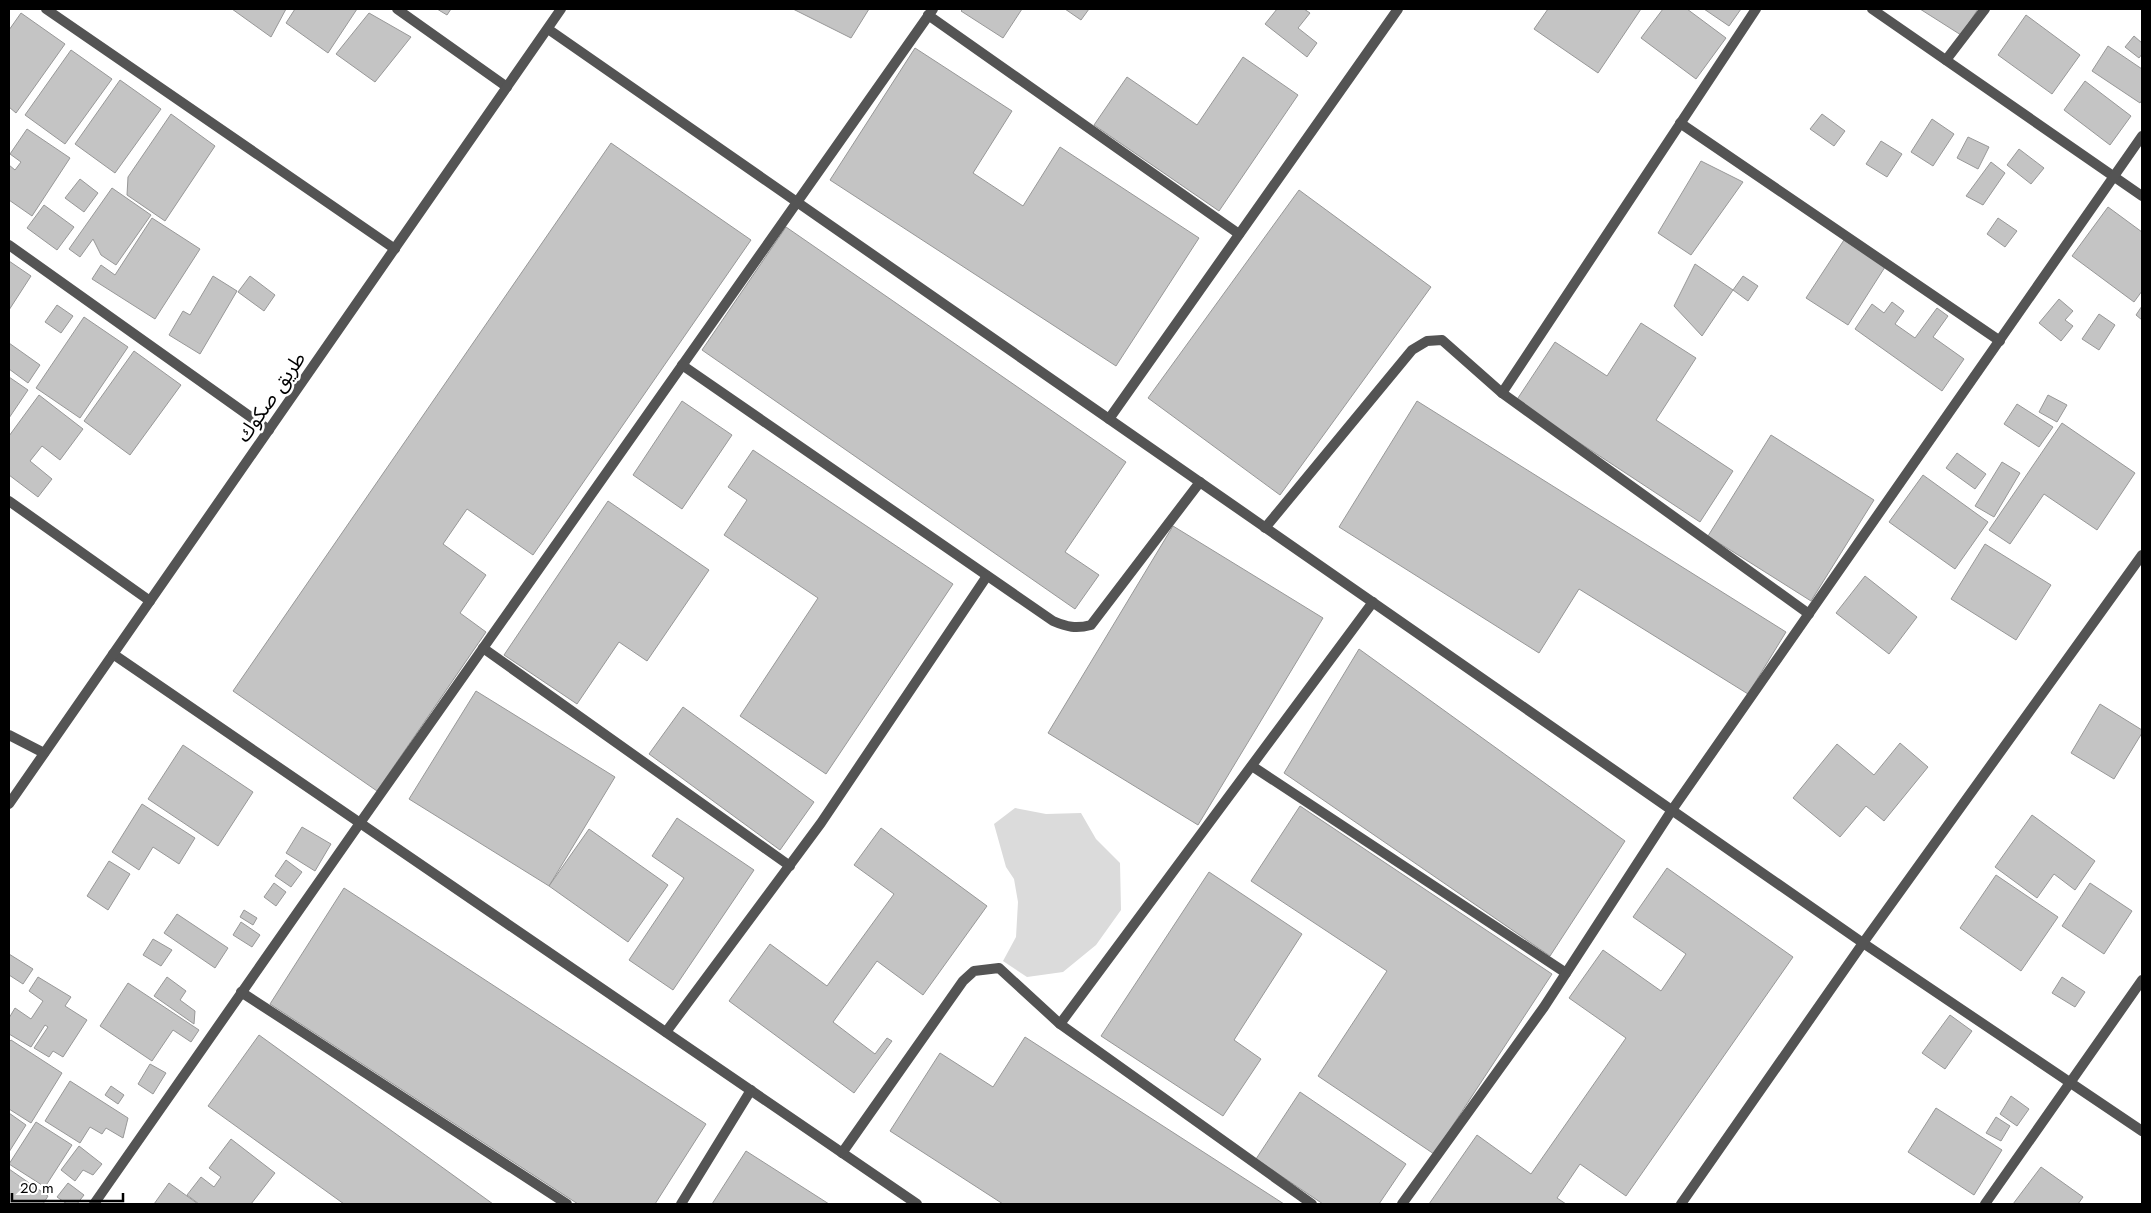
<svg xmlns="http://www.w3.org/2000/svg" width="2151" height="1213" viewBox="0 0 2151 1213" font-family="Jost,'Noto Sans Arabic',sans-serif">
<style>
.green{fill:#dbdbdb}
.building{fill:#c4c4c4;stroke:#989898}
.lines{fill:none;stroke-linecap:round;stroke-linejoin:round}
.minor{stroke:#545454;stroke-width:10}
.tertiary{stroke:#545454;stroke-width:10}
.labels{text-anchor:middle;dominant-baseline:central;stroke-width:5;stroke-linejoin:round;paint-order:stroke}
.street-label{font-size:20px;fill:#000;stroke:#fff}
</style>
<rect width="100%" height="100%" fill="#fff"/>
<path class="green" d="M1015,808L1046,814L1081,813L1096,839L1120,863L1121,910L1096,945L1063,972L1027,977L1003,961L1016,937L1018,902L1014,879L1006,867L994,824Z"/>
<g class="building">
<path d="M232,9H286L271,37Z"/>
<path d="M295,9H357L328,53L286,23Z"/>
<path d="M437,9H451L447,15Z"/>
<path d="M793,9H869L851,38Z"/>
<path d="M963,9H1022L1003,38L961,11Z"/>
<path d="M1065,9H1089L1081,20Z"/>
<path d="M1277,9H1304L1310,13L1298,28L1317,43L1307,57L1265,24Z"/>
<path d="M1548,9H1641L1598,73L1534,29Z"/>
<path d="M1663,9H1687L1726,38L1696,79L1641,38Z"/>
<path d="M1704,9H1741L1729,26Z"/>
<path d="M1920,9H1978L1961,35Z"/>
<path d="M21,13L65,44L16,113L9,107V30Z"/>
<path d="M369,13L411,37L375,82L336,54Z"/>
<path d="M2026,15L2080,55L2052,94L1998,55Z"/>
<path d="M2134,36L2142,43V54L2139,58L2125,47Z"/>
<path d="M2108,46L2142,69V100L2140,103L2092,71Z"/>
<path d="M915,48L1012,111L973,173L1023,206L1060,147L1199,238L1116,366L830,180Z"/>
<path d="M71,50L112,79L65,144L25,115Z"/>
<path d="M1243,57L1298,95L1219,211L1094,125L1127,77L1197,125Z"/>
<path d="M120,80L161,109L115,173L75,144Z"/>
<path d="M2085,81L2131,116L2110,145L2064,110Z"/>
<path d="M171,114L215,146L165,221L127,195L128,177Z"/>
<path d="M1822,114L1845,131L1834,146L1810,129Z"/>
<path d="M1932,119L1954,134L1933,166L1911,152Z"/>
<path d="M27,129L70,158L32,216L9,200V165L15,170L21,162L10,154Z"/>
<path d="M1968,137L1989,147L1978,169L1957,158Z"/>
<path d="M1881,141L1902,154L1887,177L1866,164Z"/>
<path d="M611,143L751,240L533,555L467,509L443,544L486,575L460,613L486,632L377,791L233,691Z"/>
<path d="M2019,149L2044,168L2031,184L2007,165Z"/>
<path d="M1701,161L1743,182L1691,255L1658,233Z"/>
<path d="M1991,162L2005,173L1983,205L1966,196Z"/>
<path d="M80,179L98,193L84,212L65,198Z"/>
<path d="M112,188L151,215L116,265L101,255L93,239L80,257L69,249Z"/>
<path d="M1299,190L1431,287L1280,495L1148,398Z"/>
<path d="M44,205L74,227L57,250L27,228Z"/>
<path d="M2108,207L2142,232V291L2134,302L2072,256Z"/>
<path d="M152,218L200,249L155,319L92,279L101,265L115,275Z"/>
<path d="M1998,218L2017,231L2005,247L1987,234Z"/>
<path d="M786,227L1126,462L1065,552L1099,575L1075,609L702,350Z"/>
<path d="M1844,240L1885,267L1848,325L1806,298Z"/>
<path d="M9,261L31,276L9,310Z"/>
<path d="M1695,264L1733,290L1702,336L1674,306Z"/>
<path d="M213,276L237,291L200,354L169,335L183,311L190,315Z"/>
<path d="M250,276L275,295L264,311L238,292Z"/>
<path d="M1743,276L1758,286L1748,301L1733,290Z"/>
<path d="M2059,299L2073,311L2065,320L2073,326L2061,341L2039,323Z"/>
<path d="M1892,302L1904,311L1895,324L1915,338L1937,308L1948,316L1933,337L1964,359L1942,391L1855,329L1872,304L1884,313Z"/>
<path d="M57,305L73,316L61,333L45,322Z"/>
<path d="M2142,306V320L2136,315Z"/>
<path d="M2099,314L2115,325L2099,350L2082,339Z"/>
<path d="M84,317L128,347L80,418L36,388Z"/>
<path d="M1641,323L1696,358L1656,420L1733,471L1700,522L1516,401L1555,342L1607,376Z"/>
<path d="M9,343L40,365L28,383L9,369Z"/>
<path d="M134,351L181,385L130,455L84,421Z"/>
<path d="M9,377L28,390L9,418Z"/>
<path d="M39,395L83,429L60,460L42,446L30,461L52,479L38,497L9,475V436Z"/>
<path d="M2048,395L2067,405L2057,422L2039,412Z"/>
<path d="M682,401L732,435L682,509L633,475Z"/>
<path d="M1417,401L1786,632L1748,694L1579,589L1539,653L1339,527Z"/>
<path d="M2017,404L2053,427L2039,447L2004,424Z"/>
<path d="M2062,423L2135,473L2097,530L2044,494L2010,544L1989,530Z"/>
<path d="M1771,435L1874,500L1811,601L1708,536Z"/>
<path d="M753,450L953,584L826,774L740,716L818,598L724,535L747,500L728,487Z"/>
<path d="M1957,453L1986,474L1975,489L1946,468Z"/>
<path d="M2002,462L2020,473L1994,517L1975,506Z"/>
<path d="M1923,475L1988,522L1955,569L1889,522Z"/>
<path d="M608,501L709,570L647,661L619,642L577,704L504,655Z"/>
<path d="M1173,526L1323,618L1198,825L1048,733Z"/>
<path d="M1985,544L2051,585L2016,640L1951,599Z"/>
<path d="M1865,576L1917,617L1889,654L1836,613Z"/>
<path d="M1359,649L1625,841L1550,956L1284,773Z"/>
<path d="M476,691L615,777L549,886L409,799Z"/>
<path d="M2100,704L2142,730V733L2114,779L2071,753Z"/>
<path d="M683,707L814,802L780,850L649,754Z"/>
<path d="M1900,743L1928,767L1884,821L1866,806L1840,837L1793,798L1837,744L1874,775Z"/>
<path d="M183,745L253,792L218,846L148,799Z"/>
<path d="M142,804L195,838L179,864L153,847L139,870L112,852Z"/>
<path d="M1300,806L1552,974L1434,1154L1318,1076L1387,971L1251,881Z"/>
<path d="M2032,815L2095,861L2075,890L2054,874L2037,898L1995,867Z"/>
<path d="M677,818L754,870L673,990L629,960L684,878L652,856Z"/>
<path d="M302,827L331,844L315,871L286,853Z"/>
<path d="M881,828L987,906L923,995L877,961L833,1022L875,1054L887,1038L892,1041L854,1093L729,1001L770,944L827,986L894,894L854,865Z"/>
<path d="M589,829L668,885L628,942L549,886Z"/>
<path d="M286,860L302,872L291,887L275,876Z"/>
<path d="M109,861L130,874L108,910L87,896Z"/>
<path d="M1667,868L1793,957L1626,1196L1580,1164L1557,1198L1566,1204H1429L1477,1135L1531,1174L1626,1038L1569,998L1603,950L1661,991L1686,954L1633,917Z"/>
<path d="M1209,872L1302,934L1234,1040L1261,1059L1223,1116L1101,1036Z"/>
<path d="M1996,875L2058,917L2021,971L1960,928Z"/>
<path d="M274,883L286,892L276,906L264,897Z"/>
<path d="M2090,883L2132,911L2104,954L2062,926Z"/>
<path d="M344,888L706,1124L655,1204H578L270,1004Z"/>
<path d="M244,910L257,918L253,925L240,917Z"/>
<path d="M177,914L228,948L215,968L164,933Z"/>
<path d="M241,922L260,935L252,947L233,935Z"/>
<path d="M153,939L172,950L161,966L143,955Z"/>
<path d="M9,954L33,969L23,984L9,975Z"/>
<path d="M38,977L71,997L65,1006L87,1020L63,1057L53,1051L49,1057L34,1048L48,1027L45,1025L31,1047L9,1034V1018L15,1008L31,1019L43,1001L29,991Z"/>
<path d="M167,977L186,991L180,1000L195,1011L194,1024L154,996Z"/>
<path d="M2062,977L2085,992L2075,1007L2052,993Z"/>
<path d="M128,983L199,1030L191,1042L173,1030L152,1061L100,1026Z"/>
<path d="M1950,1015L1972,1031L1945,1069L1922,1053Z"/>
<path d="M259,1035L493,1204H344L208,1106Z"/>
<path d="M1025,1037L1284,1204H1003L890,1131L940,1053L993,1087Z"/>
<path d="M11,1040L62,1073L31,1123L9,1109V1042Z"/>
<path d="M150,1064L166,1073L153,1094L138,1084Z"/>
<path d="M70,1081L128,1118L123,1138L106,1128L102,1134L90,1127L80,1143L45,1121Z"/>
<path d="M111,1086L124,1095L118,1104L105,1095Z"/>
<path d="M1300,1092L1406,1164L1379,1204H1323L1256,1159Z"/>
<path d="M2011,1096L2029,1109L2017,1126L2000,1114Z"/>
<path d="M1936,1108L2002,1150L1974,1195L1908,1152Z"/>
<path d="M9,1113L26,1125L9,1152Z"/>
<path d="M1996,1117L2010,1126L2001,1141L1986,1133Z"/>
<path d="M36,1122L72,1145L45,1187L9,1164Z"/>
<path d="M231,1139L275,1173L251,1204H199L187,1195L201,1177L214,1187L221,1177L209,1168Z"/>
<path d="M79,1146L102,1164L93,1175L83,1170L75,1181L61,1170Z"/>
<path d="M746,1151L829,1204H712Z"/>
<path d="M2041,1167L2083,1197L2078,1204H2013Z"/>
<path d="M9,1169L48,1196L43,1204H9Z"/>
<path d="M68,1183L84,1195L77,1204H67L57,1197Z"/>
<path d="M169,1183L198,1204H154Z"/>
</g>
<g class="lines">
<g class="minor">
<path d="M46,9L395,249"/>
<path d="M397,9L507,87"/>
<path d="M1872,9L2142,196"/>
<path d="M928,15L1239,234"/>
<path d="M548,29L1863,943L2142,1131"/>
<path d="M1946,60L1985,9"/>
<path d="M1680,123L2000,341"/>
<path d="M9,245L269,430"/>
<path d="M682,365L1053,621C1067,627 1076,629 1091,625L1200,482"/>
<path d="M1502,393L1756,9"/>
<path d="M1109,419L1398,9"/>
<path d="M9,501L150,601"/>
<path d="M1265,528L1412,350L1427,341L1442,340L1502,393L1809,614"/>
<path d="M483,648L790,866"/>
<path d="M113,654L917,1204"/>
<path d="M9,735L44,753"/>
<path d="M1252,766L1566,973"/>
<path d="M241,992L567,1204"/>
<path d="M1060,1024L1373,602"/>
<path d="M666,1032L821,823L987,576"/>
<path d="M842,1153L963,981L974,971L999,968L1060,1024L1312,1204"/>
<path d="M94,1204L360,823L933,9"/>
<path d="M681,1204L751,1090"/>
<path d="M1402,1204L1544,1007L1672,810L2142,136"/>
<path d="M1681,1204L1863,943L2142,555"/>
<path d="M1985,1204L2142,980"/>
</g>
<path class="tertiary" d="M9,804L561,9"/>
</g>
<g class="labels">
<g class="street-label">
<text transform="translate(271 397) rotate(-55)">طريق صكوك</text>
</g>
</g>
<rect width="2151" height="1213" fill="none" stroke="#000000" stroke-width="20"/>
<path d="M12 1193v8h111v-8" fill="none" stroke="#000000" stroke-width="2.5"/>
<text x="20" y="1193" font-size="15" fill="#000000" stroke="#ffffff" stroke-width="4" paint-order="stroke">20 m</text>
</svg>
